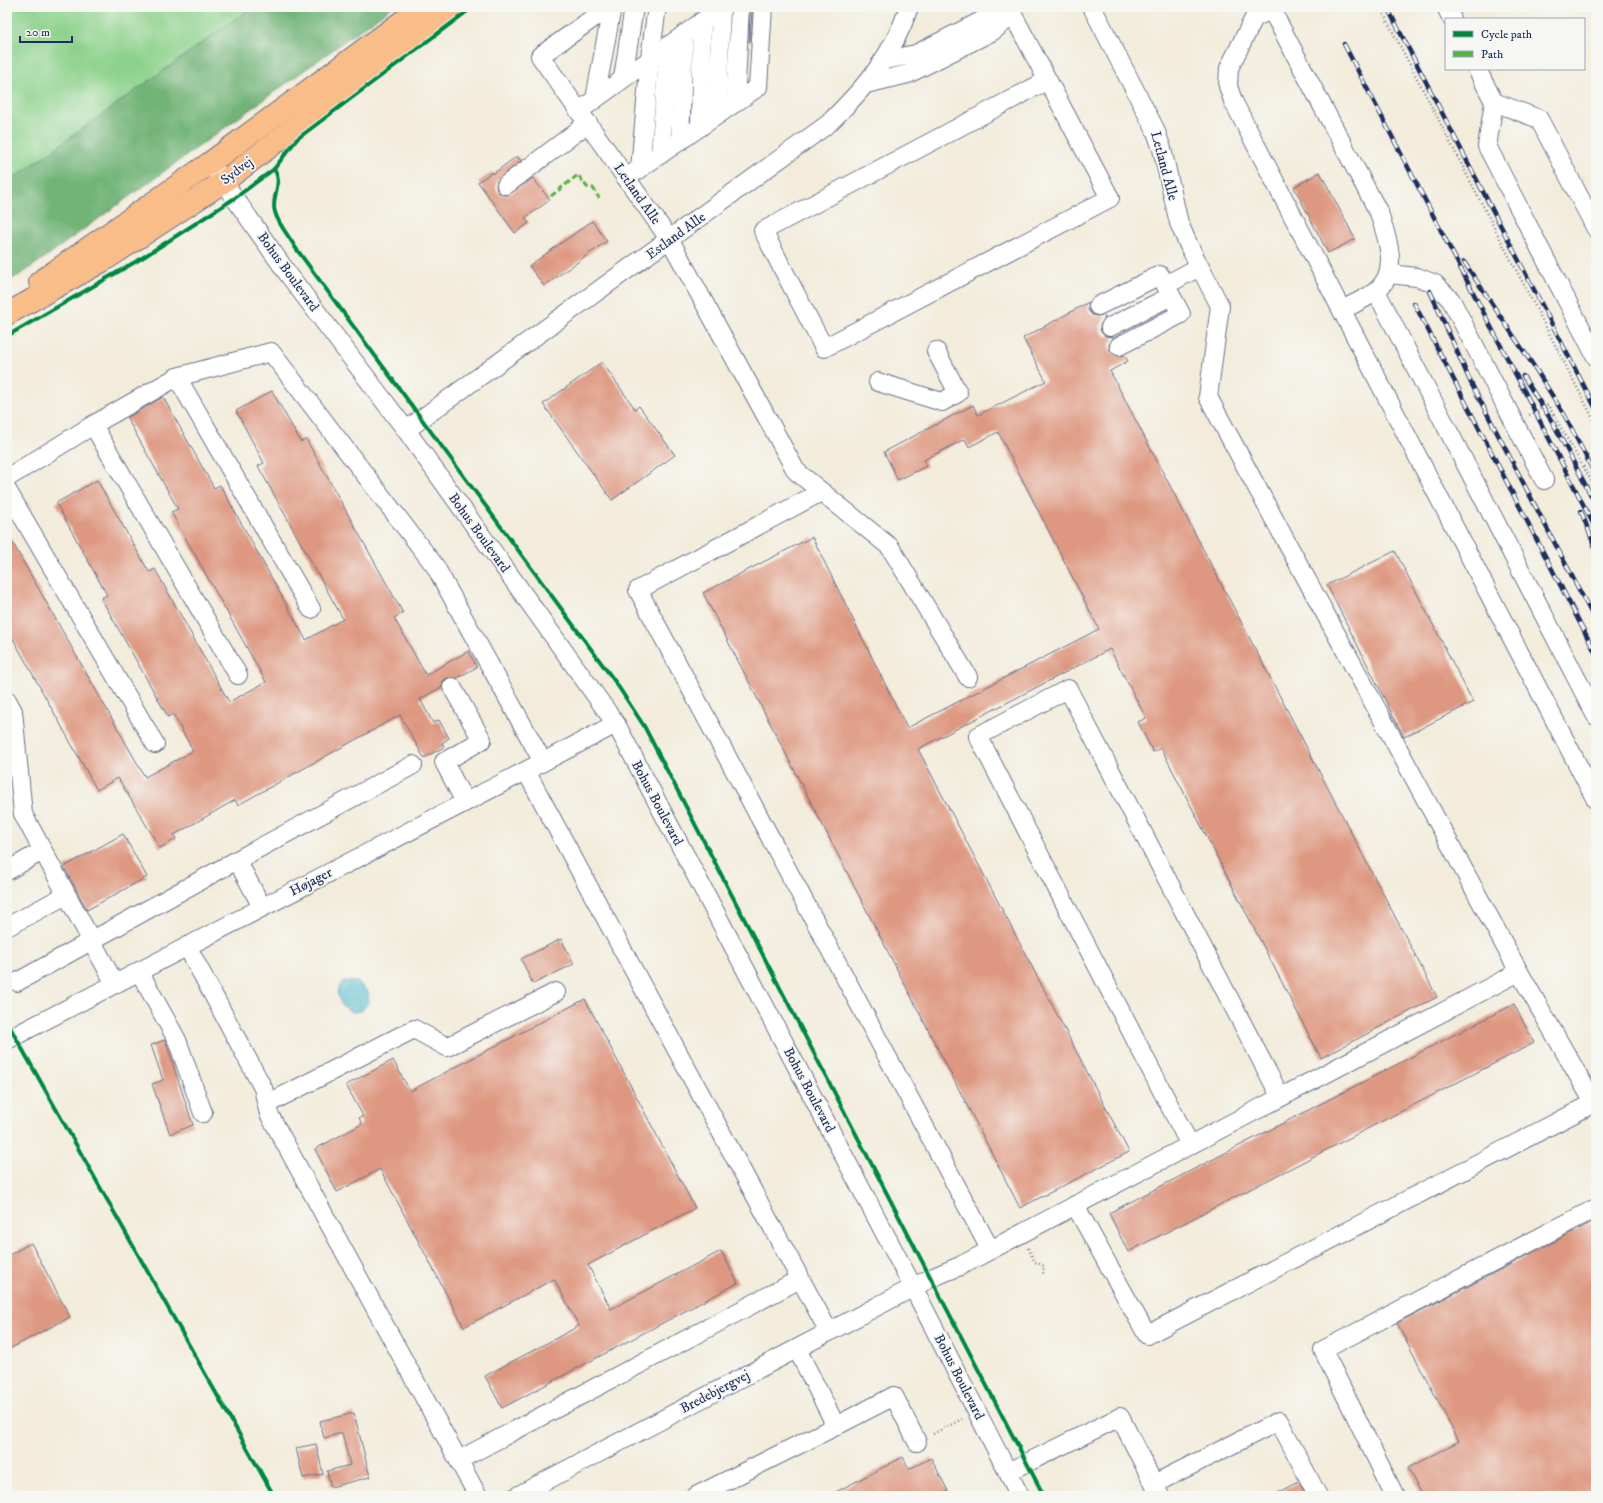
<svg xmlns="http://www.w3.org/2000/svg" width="1603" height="1503" viewBox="0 0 1603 1503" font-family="'IM FELL DW Pica',serif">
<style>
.green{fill:#8dd28c;stroke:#548075}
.forest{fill:#72b478;stroke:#46726b}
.water{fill:#52becd;stroke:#367696}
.building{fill:#de9780}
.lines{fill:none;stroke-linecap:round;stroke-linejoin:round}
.minor-casing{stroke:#67718a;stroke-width:20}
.major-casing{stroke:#67718a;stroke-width:24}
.path{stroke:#67718a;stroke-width:2.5;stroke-dasharray:1 3;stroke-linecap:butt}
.minor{stroke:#fff;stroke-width:18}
.major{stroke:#f8bd89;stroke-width:22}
.rail-casing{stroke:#1b2f5e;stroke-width:4.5}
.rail{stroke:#f6f6f2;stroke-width:3;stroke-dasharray:9;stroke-linecap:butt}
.quiet{stroke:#55b248;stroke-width:3;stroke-dasharray:6 3;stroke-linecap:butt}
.cycleway-casing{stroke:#f6f6f2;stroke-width:6}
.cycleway{stroke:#00873e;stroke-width:4}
.labels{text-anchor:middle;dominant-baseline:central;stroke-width:3.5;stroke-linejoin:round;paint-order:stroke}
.street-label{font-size:14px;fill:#1b2f5e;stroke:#f6f6f2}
</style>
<rect width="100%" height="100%" fill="#f6f6f2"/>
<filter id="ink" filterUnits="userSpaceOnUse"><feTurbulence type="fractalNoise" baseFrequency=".025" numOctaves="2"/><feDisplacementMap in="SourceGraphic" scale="8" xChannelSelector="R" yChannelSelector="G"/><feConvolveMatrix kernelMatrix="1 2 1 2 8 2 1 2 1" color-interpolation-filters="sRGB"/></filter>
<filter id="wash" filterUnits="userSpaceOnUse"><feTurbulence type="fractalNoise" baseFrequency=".012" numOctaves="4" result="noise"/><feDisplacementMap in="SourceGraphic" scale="16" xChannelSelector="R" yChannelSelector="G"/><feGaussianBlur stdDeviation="0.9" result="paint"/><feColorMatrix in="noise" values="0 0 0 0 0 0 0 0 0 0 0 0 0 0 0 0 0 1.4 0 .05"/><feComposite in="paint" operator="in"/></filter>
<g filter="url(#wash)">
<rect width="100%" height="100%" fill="#f3ecdb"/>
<path class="green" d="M7,7H252L7,183Z"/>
<path class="forest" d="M252,7H392L26,271L7,282V183Z"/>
<path class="water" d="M343,981L358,982L368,992L369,1001L362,1011L352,1012L341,1005L337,992Z"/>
<g id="blocks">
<g class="building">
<path d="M752,9L750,41L749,42L750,10Z"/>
<path d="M517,156L521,161L497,181L496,186L497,191L502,195H508L533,178L550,200L525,218L529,223L515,233L478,182L492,172L493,174Z"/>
<path d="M1320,172L1355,239L1328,253L1294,187Z"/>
<path d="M592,221L607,241L544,286L529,266Z"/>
<path d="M1089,302L1088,310L1092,315L1097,316L1103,315L1105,318L1100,326L1101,332L1105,336L1114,337L1109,345L1110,351L1118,356L1124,355L1128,361L1110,371L1437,997L1321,1058L1161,748L1153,752L1138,722L1146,718L1110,649L918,749L1129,1152L1020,1208L703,593L812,537L907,728L1099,629L998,432L969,447L965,439L924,460L927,466L898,480L884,452L973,405L978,415L1046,381L1023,338Z"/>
<path d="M602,362L635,409L639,406L675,455L612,500L543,404Z"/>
<path d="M272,391L301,442L306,439L403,613L394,618L426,675L468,651L477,667L457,678H447L443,681L442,687L420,699L433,723L439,720L449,738L442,743L444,747L424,758L400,715L238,805L235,800L174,835L176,839L160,848L118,778L97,790L7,628V533L145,777L193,751L173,714L168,717L101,598L107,595L56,503L97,480L149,572L155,569L229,702L266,682L171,512L178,509L127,418L163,397L214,488L220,485L306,640L343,619L258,466L264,463L236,411Z"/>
<path d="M1395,551L1473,702L1404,737L1327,585Z"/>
<path d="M123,834L147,877L87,910L64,867Z"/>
<path d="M561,939L574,964L533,984L521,959Z"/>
<path d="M585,999L695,1208L588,1265L611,1309L721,1251L738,1283L502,1408L485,1376L579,1326L554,1279L464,1327L380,1169L337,1192L315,1149L362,1124L359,1118L363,1116L346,1085L393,1060L410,1091Z"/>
<path d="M1514,1004L1534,1043L1128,1252L1109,1213Z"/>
<path d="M165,1040L193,1125L170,1134L152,1084L163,1080L151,1045Z"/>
<path d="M1596,1220V1496H1422L1408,1468L1459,1441L1397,1323Z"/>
<path d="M31,1243L70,1317L7,1350V1256Z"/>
<path d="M354,1413L370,1477L331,1487L327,1471L350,1465L342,1433L324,1438L320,1421Z"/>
<path d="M316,1444L323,1474L303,1478L296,1448Z"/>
<path d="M903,1457L909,1469L931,1458L948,1491L938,1496H828Z"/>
<path d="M1299,1482L1306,1496H1272Z"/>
</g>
</g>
</g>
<g filter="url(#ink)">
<use href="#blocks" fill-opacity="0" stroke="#67718a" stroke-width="1"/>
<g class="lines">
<g class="minor-casing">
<g id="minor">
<path d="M609,7L540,56L670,240L796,471L890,547L968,677"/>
<path d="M1270,7L1379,213C1387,238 1401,272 1375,292C1365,299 1353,304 1342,310"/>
<path d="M1277,7L1254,18L1229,68L1228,86L1233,101L1596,800"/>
<path d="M1446,7L1452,19"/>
<path d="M1013,15L1110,198L824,348L763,231L1048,80"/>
<path d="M885,60L916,54L985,19L1013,15"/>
<path d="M1477,69L1494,102L1487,146L1596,357"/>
<path d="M623,78L634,7"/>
<path d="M866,84L908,74L993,31L1013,15"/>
<path d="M595,99L612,7"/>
<path d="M1494,102L1539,119L1596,229"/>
<path d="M735,103L740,7"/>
<path d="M579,111L722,7"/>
<path d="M717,115L721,8"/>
<path d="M700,127L702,21"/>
<path d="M680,141L684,34"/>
<path d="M660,155L669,45"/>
<path d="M640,169L650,58L657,7"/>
<path d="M215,170L288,274L406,430L616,724L913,1287L1020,1496"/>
<path d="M626,178L758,87L763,7"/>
<path d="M506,185L588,123"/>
<path d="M1389,274L1417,277L1435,284L1451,300L1544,480"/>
<path d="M1166,285L1199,267"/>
<path d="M1376,291L1596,716"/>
<path d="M1098,306L1160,275L1181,314L1119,346"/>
<path d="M1110,327L1171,296"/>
<path d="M177,377L311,609"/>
<path d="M878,382L942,402L958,393L936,351"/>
<path d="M93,425L238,675"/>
<path d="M406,430L828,124C865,87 892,58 909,7"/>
<path d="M7,478L93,425L177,377L271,352L435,566L543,762"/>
<path d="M7,490L155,744"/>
<path d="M821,492L638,590L990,1249"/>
<path d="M452,687L482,740L444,762L465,802"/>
<path d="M7,700L13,711L23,814L115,984"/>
<path d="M526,771L829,1332"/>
<path d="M237,860L262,907"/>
<path d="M7,871L42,851"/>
<path d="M7,927L66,895"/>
<path d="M187,946L263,1088L269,1114L478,1496"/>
<path d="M139,971L177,1040L203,1113"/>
<path d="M17,982L237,860L413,765"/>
<path d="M7,1040L616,724"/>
<path d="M267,1104L414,1029L447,1047L556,992"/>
<path d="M1190,1145L978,736L1068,689L1280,1096"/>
<path d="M1075,1205L1147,1335L1594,1103L1519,972"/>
<path d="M836,1426L894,1396L917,1442"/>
<path d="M459,1460L800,1279"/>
<path d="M1008,1472L1120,1417L1160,1496"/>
<path d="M1154,1484L1279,1421L1318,1496"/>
<path d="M517,1496L931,1278L960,1266L1519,972L1208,397L1220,306L1189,246L1179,223L1162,149L1155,129L1092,7"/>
<path d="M696,1496L836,1426L797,1349"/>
<path d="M1395,1496L1323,1350L1596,1208"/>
</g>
</g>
<g class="major-casing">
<g id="major">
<path d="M40,282L210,163L422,7"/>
<path d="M7,314L104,260L223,182L454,7"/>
</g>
</g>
<g class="path">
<path d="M1380,7L1596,424"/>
<path d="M1529,415L1548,405L1596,489"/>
<path d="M1028,1248L1035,1262L1044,1266L1043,1274"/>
<path d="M933,1434L962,1419"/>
</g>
<use href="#minor" class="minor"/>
<use href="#major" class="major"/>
<g class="rail-casing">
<g id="rail">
<path d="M1387,7L1596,409"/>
<path d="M1344,44L1596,529"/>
<path d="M1464,262L1535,368L1565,416L1596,476"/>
<path d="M1430,291L1471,383L1596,622"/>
<path d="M1414,303L1596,654"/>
<path d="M1523,376L1553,423L1596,505"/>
<path d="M1581,511L1596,550"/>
</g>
</g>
<use href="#rail" class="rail"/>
<path class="quiet" d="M551,196L578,175L587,187L593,188L599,198"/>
<g class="cycleway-casing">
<g id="cycleway">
<path d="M274,169C284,183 270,198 275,212C278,224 289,236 295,247L616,683L644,726L1044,1496"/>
<path d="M7,336L142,258L235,198L274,169L297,139L473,7"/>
<path d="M7,1022L274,1496"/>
</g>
</g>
<use href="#cycleway" class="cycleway"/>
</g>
</g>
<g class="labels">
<g class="street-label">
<text transform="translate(1164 166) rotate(75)">Letland Alle</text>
<text transform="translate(237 171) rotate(-37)">Sydvej</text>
<text transform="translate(637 194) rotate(55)">Letland Alle</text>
<text transform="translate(676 236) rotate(-36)">Estland Alle</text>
<text transform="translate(288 272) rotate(54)">Bohus Boulevard</text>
<text transform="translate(479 533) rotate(54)">Bohus Boulevard</text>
<text transform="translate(657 803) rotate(62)">Bohus Boulevard</text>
<text transform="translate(311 882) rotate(-27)">Højager</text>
<text transform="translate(809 1090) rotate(62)">Bohus Boulevard</text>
<text transform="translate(959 1377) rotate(63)">Bohus Boulevard</text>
<text transform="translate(715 1392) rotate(-28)">Bredebjergvej</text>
</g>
</g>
<rect width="1603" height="1503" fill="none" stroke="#f6f6f2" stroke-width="24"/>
<rect x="1445" y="18" width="140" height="52" fill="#f6f6f2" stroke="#9ea6b7"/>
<rect x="1453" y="31" width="20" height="6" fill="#00873e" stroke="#9ea6b7"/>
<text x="1481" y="38" font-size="12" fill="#1b2f5e">Cycle path</text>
<rect x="1453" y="51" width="20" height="6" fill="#55b248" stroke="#9ea6b7"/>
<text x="1481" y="58" font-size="12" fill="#1b2f5e">Path</text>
<path d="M20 36v6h52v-6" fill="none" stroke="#1b2f5e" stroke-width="2"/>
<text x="26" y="36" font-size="12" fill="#1b2f5e" stroke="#f6f6f2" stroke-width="3" paint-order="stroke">20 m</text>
</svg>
